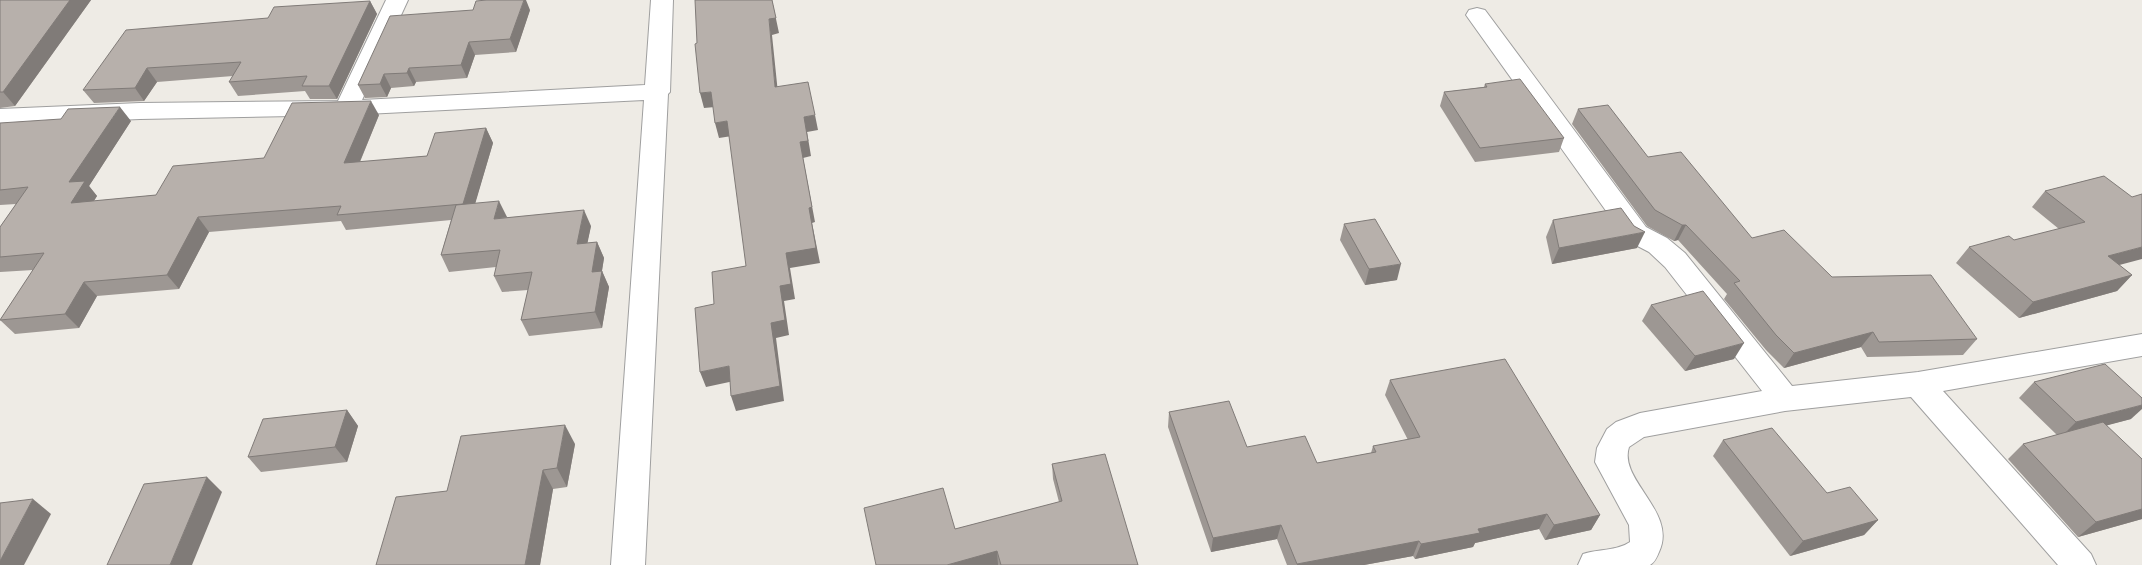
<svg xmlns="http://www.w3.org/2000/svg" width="2142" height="565" viewBox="0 0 2142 565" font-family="Overpass,sans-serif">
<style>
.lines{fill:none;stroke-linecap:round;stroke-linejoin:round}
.minor-casing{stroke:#9f9f9f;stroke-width:2}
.minor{fill:#fff;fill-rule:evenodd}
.wall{fill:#9d9793}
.shaded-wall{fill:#807b78}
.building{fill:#b7b0ab;stroke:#807b78}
</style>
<rect width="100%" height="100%" fill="#eeebe5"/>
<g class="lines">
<g class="minor-casing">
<g id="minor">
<path d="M386,0H408L362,100L645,85L651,0H673L670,92L668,94L645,565H611L644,100L346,115L140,119L0,125V109L140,103L338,101Z"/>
<path d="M1477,8L1485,10L1646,227L1667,238L1685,253L1792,386L1918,372L2142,334V356L1943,391L2091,554L2096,565H2058L1911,397L1785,411L1644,437L1629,447C1618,480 1678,512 1659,552C1657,557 1655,562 1650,565H1578L1583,554C1597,549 1617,551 1630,542L1629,525L1595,462L1597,448L1607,429L1616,422L1640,413L1762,391L1665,267L1649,252L1628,241L1624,236L1466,15L1469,10Z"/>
</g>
</g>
<use href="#minor" class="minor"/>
</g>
<g class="wall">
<path d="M0,0H91L15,106L0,108Z"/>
<path d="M370,1L377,14L337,99H310L305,91L238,96L229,82L233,76L157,82L144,101L94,103L83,90L268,18Z"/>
<path d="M530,10L516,52L475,55L467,78L416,82L414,86L391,88L387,97L365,98L358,85Z"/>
<path d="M1485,84L1564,138L1559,152L1475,162L1440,106L1444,92L1484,87Z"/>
<path d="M1578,109L1648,157L1752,238L1832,277L1977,339L1963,355L1867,357L1861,347L1784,368L1766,350L1724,299L1727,294L1678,240L1674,241L1647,226L1572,124Z"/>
<path d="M379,115L360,162L427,156L486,128L493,143L475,203L507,217L591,226L587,243L597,242L604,258L602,271L609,287L602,328L529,336L521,320L528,290L502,292L494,276L496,267L449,272L441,255L451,220L346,230L341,221L209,232L179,289L97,296L79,328L15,334L0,320L33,270L0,272V227L16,204L0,205V123L131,121L89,186L97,196L94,201L156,195L264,158Z"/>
<path d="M2104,176L2119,265L2132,275L2117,291L2019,318L1956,263L1969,247L2014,240L2059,229L2032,207L2045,191Z"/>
<path d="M1553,220L1637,248L1552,264L1546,237Z"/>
<path d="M1344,224L1397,280L1365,285L1340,240Z"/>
<path d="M1651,305L1734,359L1685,371L1642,321Z"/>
<path d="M1390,380L1600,515L1591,530L1545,540L1539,529L1475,543L1473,547L1415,559L1413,556L1364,565H1287L1277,539L1211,552L1168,427L1169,412L1247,447L1317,463L1371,453L1373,446L1408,440L1385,395Z"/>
<path d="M2034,382L2131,419L2107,425L2142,519L2078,537L2008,459L2023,444L2057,435L2019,398Z"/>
<path d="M347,410L358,426L347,462L261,472L248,457Z"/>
<path d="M1723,440L1827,493L1878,520L1864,535L1790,556L1713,456Z"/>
<path d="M575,444L567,487L553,489L540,565H376L447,491Z"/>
<path d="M1052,464L1138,565H876L955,529L1059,502L1053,479Z"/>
</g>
<g class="shaded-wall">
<path d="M70,0H91L15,106L3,92Z"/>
<path d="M524,0H526L530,10L516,52L510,39Z"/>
<path d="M772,0L779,33L772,35L779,103L775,87L769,19Z"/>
<path d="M370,1L377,14L337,99L329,86Z"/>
<path d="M469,42L475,55L467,78L461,65Z"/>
<path d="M147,68L157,82L144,101L135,88Z"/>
<path d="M409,68L416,82L414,86L407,73Z"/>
<path d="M384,74L391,88L387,97L380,84Z"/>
<path d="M711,92L715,107L704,108L700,93Z"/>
<path d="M371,101L379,115L353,178L344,163Z"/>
<path d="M120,107L131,121L89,186L97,196L83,217L71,203L69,182Z"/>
<path d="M815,115L818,130L807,132L811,156L803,158L815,222L812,223L820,263L790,268L795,299L784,301L789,335L776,338L784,401L736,411L731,396L771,323L786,253L809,208L800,142L804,117Z"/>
<path d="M727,121L732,136L719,138L715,123Z"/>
<path d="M486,128L493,143L471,218L463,204Z"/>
<path d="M499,201L507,217L494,219Z"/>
<path d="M584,210L591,226L584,260L577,244Z"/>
<path d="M198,217L209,232L179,289L167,275Z"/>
<path d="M1682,225H1686L1678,240L1674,241Z"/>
<path d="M1645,232L1637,248L1552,264L1559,248Z"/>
<path d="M597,242L604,258L599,288L592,272Z"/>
<path d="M2142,247V259L2093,272L2108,256Z"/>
<path d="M1401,264L1397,280L1365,285L1369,269Z"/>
<path d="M602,271L609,287L602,328L595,312Z"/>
<path d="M2132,275L2117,291L2019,318L2033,302Z"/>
<path d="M84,282L97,296L79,328L65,314Z"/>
<path d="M1873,332L1861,347L1784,368L1794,353Z"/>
<path d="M1744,343L1734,359L1685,371L1695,356Z"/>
<path d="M729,366L734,381L706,387L700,372Z"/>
<path d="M2142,405V409L2131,419L2060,438L2076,422Z"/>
<path d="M347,410L358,426L347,462L335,447Z"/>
<path d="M565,425L575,444L567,487L557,468Z"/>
<path d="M543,470L553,489L540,565H525Z"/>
<path d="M207,477L222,492L192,565H170Z"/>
<path d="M33,499L51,514L24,565H0V561Z"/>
<path d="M2142,509V519L2078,537L2096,522Z"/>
<path d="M1547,514L1539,529L1475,543L1473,547L1415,559L1421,544L1478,529Z"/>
<path d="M1600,515L1591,530L1545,540L1554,525Z"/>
<path d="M1878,520L1864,535L1790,556L1803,541Z"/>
<path d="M1281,525L1277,539L1211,552L1213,538Z"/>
<path d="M1419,541L1413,556L1364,565H1297V564Z"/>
<path d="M997,551L998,565H947Z"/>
</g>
<g class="building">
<path d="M0,0H70L3,92H0Z"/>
<path d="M487,0H524L510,39L469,42L461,65L409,68L407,73L384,74L380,84L358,85L390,16L473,10L476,1Z"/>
<path d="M695,0H772L776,18L769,19L775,87L808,82L815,115L804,117L808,141L800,142L812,207L809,208L816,248L786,253L791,284L780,286L785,320L771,323L780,386L731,396L729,366L700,372L695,308L714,304L712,272L746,266L727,121L715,123L711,92L700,93L695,44L697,43Z"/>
<path d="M370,1L329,86H302L307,76L229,82L241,62L147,68L135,88L83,90L126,30L268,18L274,7Z"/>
<path d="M1520,79L1564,138L1480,148L1444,92L1487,87L1485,84Z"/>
<path d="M371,101L344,163L427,156L435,133L486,128L463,204L337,215L341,206L198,217L167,275L84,282L65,314L0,320L44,253L0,257V227L28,187L0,190V123L61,119L68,109L120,107L69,182L85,181L71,203L156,195L173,166L264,158L292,103Z"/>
<path d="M1608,105L1648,157L1681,152L1752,238L1784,230L1832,277L1931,275L1977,339L1879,342L1873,332L1794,353L1776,335L1734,283L1740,281L1686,225H1682L1655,210L1578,109Z"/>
<path d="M2104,176L2132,197L2142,194V247L2108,256L2132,275L2033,302L1969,247L2009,236L2014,240L2085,222L2045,191Z"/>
<path d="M499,201L494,219L584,210L577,244L597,242L592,272L602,271L595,312L521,320L532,272L494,276L500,250L441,255L456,205Z"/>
<path d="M1621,208L1634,226L1645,232L1559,248L1553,220Z"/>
<path d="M1375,219L1401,264L1369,269L1344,224Z"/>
<path d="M1703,291L1744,343L1695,356L1651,305Z"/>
<path d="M1505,359L1600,515L1554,525L1547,514L1478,529L1480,533L1421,544L1419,541L1297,564L1281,525L1213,538L1169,412L1229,401L1247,447L1305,436L1317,463L1376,452L1373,446L1420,437L1390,380Z"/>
<path d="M2105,364L2142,398V405L2076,422L2034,382Z"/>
<path d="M347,410L335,447L248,457L263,419Z"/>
<path d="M2103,422L2142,459V509L2096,522L2023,444Z"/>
<path d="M565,425L557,468L543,470L525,565H376L396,497L447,491L461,436Z"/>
<path d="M1772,428L1827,493L1850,487L1878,520L1803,541L1723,440Z"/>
<path d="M1105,454L1138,565H1001L997,551L947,565H876L864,508L943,488L955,529L1062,501L1052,464Z"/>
<path d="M207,477L170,565H107L144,484Z"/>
<path d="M33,499L0,561V503Z"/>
</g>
</svg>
